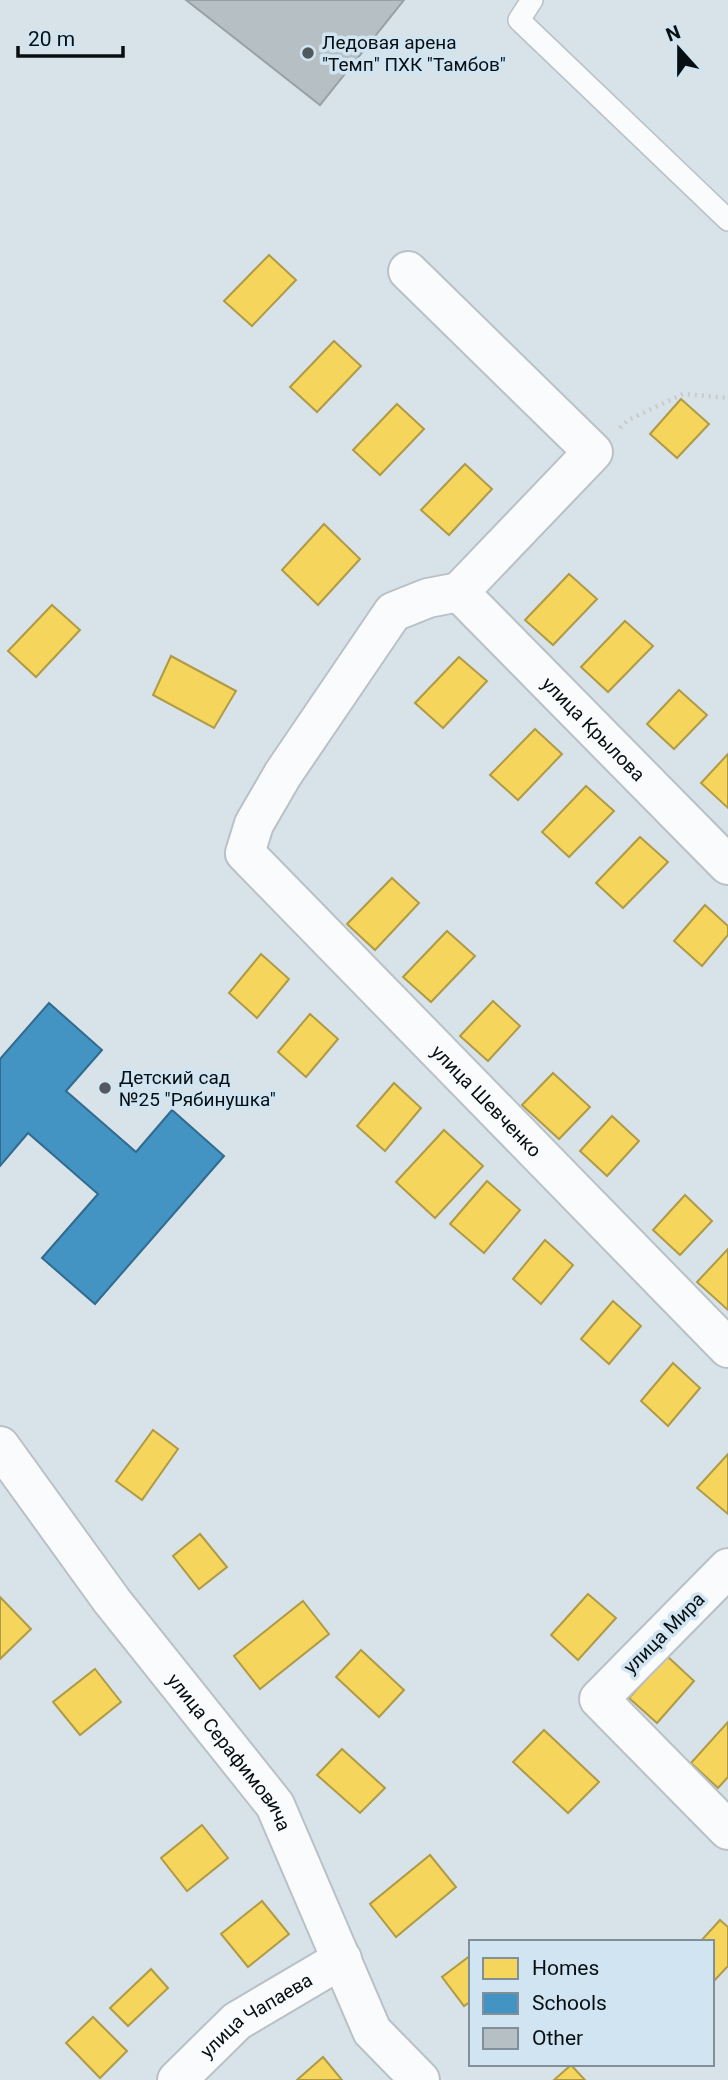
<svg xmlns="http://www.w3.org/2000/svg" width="728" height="2080" viewBox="0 0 728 2080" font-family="Roboto,sans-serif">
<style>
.homes{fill:#f6d55c;stroke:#af9a46;stroke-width:2}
.schools{fill:#4393c3;stroke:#316b8e;stroke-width:2}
.building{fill:#b6bfc4;stroke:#98a1a6;stroke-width:2}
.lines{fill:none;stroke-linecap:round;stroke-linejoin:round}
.service-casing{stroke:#b9c1c7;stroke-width:24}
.minor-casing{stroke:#b9c1c7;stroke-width:42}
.path{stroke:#c8cbcd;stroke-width:4.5;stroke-dasharray:2 5;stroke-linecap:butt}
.service{stroke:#f9fbfc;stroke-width:21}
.minor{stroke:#f9fbfc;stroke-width:38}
.poi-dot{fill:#51595e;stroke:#d0e5f1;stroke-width:2.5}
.labels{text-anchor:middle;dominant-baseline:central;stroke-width:7;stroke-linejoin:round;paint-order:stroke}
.poi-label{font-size:19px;fill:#080f13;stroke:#d0e5f1;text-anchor:start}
.street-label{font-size:19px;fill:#080f13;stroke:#d0e5f1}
</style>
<rect width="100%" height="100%" fill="#d8e3e9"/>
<g class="homes">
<path d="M269,255L296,280L252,326L224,301Z"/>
<path d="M334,341L361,366L317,412L290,387Z"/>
<path d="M681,399L709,424L677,458L650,434Z"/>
<path d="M397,404L424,429L380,475L353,450Z"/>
<path d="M465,464L492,489L449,535L421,510Z"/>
<path d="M324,524L360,559L318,605L282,570Z"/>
<path d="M569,574L597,599L553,645L525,620Z"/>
<path d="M52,605L80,630L36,677L8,651Z"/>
<path d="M625,621L653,646L608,692L581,667Z"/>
<path d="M171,656L236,691L214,728L153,695Z"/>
<path d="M459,657L487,681L443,728L415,703Z"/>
<path d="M679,690L707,715L674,749L647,724Z"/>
<path d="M535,729L562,754L518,800L490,775Z"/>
<path d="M728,754V808L701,783Z"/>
<path d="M586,786L614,811L569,857L542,832Z"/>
<path d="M640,837L668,862L623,908L596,883Z"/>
<path d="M392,878L419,903L375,950L347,924Z"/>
<path d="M705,905L728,926V935L702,966L674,941Z"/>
<path d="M447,931L475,956L431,1002L403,977Z"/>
<path d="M261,954L289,979L257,1018L229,993Z"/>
<path d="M493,1001L520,1026L488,1061L460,1036Z"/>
<path d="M310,1014L338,1039L306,1077L278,1052Z"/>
<path d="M553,1073L590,1107L559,1139L522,1105Z"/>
<path d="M394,1083L421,1108L385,1151L357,1126Z"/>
<path d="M612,1116L639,1141L607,1176L580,1151Z"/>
<path d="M444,1130L483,1166L435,1218L396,1182Z"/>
<path d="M487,1181L520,1210L484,1253L450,1224Z"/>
<path d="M685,1195L712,1221L680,1255L653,1230Z"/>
<path d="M545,1240L573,1265L541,1304L513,1279Z"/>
<path d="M728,1249V1310L697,1282Z"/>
<path d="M613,1301L641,1326L609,1364L581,1339Z"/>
<path d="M673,1363L700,1388L668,1426L641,1401Z"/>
<path d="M153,1430L178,1449L142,1500L116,1481Z"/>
<path d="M728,1454V1514L697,1488Z"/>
<path d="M200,1534L227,1567L199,1589L173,1556Z"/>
<path d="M588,1594L616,1618L578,1660L551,1635Z"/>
<path d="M0,1597L31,1629L0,1659Z"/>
<path d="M303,1601L329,1634L260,1689L234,1656Z"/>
<path d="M361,1650L404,1690L379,1717L336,1677Z"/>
<path d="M667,1656L694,1681L657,1723L629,1698Z"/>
<path d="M95,1669L121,1702L80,1735L53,1702Z"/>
<path d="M728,1722V1777L718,1788L691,1763Z"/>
<path d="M544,1730L599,1782L568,1813L513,1762Z"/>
<path d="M342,1749L385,1788L360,1813L317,1775Z"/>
<path d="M202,1825L228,1858L187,1891L161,1858Z"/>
<path d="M430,1855L456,1887L396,1937L370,1904Z"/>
<path d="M262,1901L289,1934L248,1967L221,1934Z"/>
<path d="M720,1920L728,1927V1966L712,1983V1942H700Z"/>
<path d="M471,1955V2001L464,2006L442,1977Z"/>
<path d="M151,1969L168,1988L128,2026L110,2008Z"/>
<path d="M93,2017L127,2051L100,2078L66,2043Z"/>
<path d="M323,2057L342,2080H297Z"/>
<path d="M571,2065L585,2080H554Z"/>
</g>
<path class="schools" d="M49,1003L102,1050L66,1091L136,1152L172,1110L224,1156L95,1304L42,1258L98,1194L28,1133L0,1166V1059Z"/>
<path class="building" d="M186,0H404L320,105Z"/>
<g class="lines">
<g class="service-casing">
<path id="service" d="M532,0L519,20L728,220"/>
</g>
<g class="minor-casing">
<g id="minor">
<path id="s1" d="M408,271L593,452L459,592L428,598L393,612L283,774L254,824L245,853L728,1348"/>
<path id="s2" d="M459,592L728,865"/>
<path id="s3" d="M0,1446L112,1601L275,1805L372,2031L420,2080"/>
<path d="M728,1568L599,1699L728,1830"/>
<path id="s4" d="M177,2080L237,2021L342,1959"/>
</g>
</g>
<path class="path" d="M620,428L628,420L683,394L728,398"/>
<use href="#service" class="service"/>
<use href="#minor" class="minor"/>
</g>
<g class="poi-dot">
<circle cx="308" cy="53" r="7"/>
<circle cx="105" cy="1088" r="7"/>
</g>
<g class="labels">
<g class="poi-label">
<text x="322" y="42">Ледовая арена<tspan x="322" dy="22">"Темп" ПХК "Тамбов"</tspan></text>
<text x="119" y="1077">Детский сад<tspan x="119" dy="22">№25 "Рябинушка"</tspan></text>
</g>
<g class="street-label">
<text stroke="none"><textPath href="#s2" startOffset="192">улица Крылова</textPath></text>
<text stroke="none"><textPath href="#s1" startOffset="1152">улица Шевченко</textPath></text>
<text transform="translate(664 1633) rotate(-45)">улица Мира</text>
<text stroke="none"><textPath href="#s3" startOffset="383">улица Серафимовича</textPath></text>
<text stroke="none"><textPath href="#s4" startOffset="103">улица Чапаева</textPath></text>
</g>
</g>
<rect x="469" y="1940" width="245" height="126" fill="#d0e5f1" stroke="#808f98" stroke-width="2"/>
<rect x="483" y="1958" width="35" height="21" fill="#f6d55c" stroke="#808f98" stroke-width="2"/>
<text x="532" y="1975" font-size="21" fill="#080f13">Homes</text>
<rect x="483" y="1993" width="35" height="21" fill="#4393c3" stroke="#808f98" stroke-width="2"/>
<text x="532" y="2010" font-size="21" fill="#080f13">Schools</text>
<rect x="483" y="2028" width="35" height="21" fill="#b6bfc4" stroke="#808f98" stroke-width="2"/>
<text x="532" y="2045" font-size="21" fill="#080f13">Other</text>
<g transform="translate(679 49) rotate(339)" stroke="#d0e5f1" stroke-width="5" paint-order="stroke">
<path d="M0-5L12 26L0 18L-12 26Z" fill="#080f13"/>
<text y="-10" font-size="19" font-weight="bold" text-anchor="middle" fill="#080f13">N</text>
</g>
<path d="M18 46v10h105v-10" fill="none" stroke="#080f13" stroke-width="3.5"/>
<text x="28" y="46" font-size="21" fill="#080f13" stroke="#d0e5f1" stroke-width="5" paint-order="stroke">20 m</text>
</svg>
